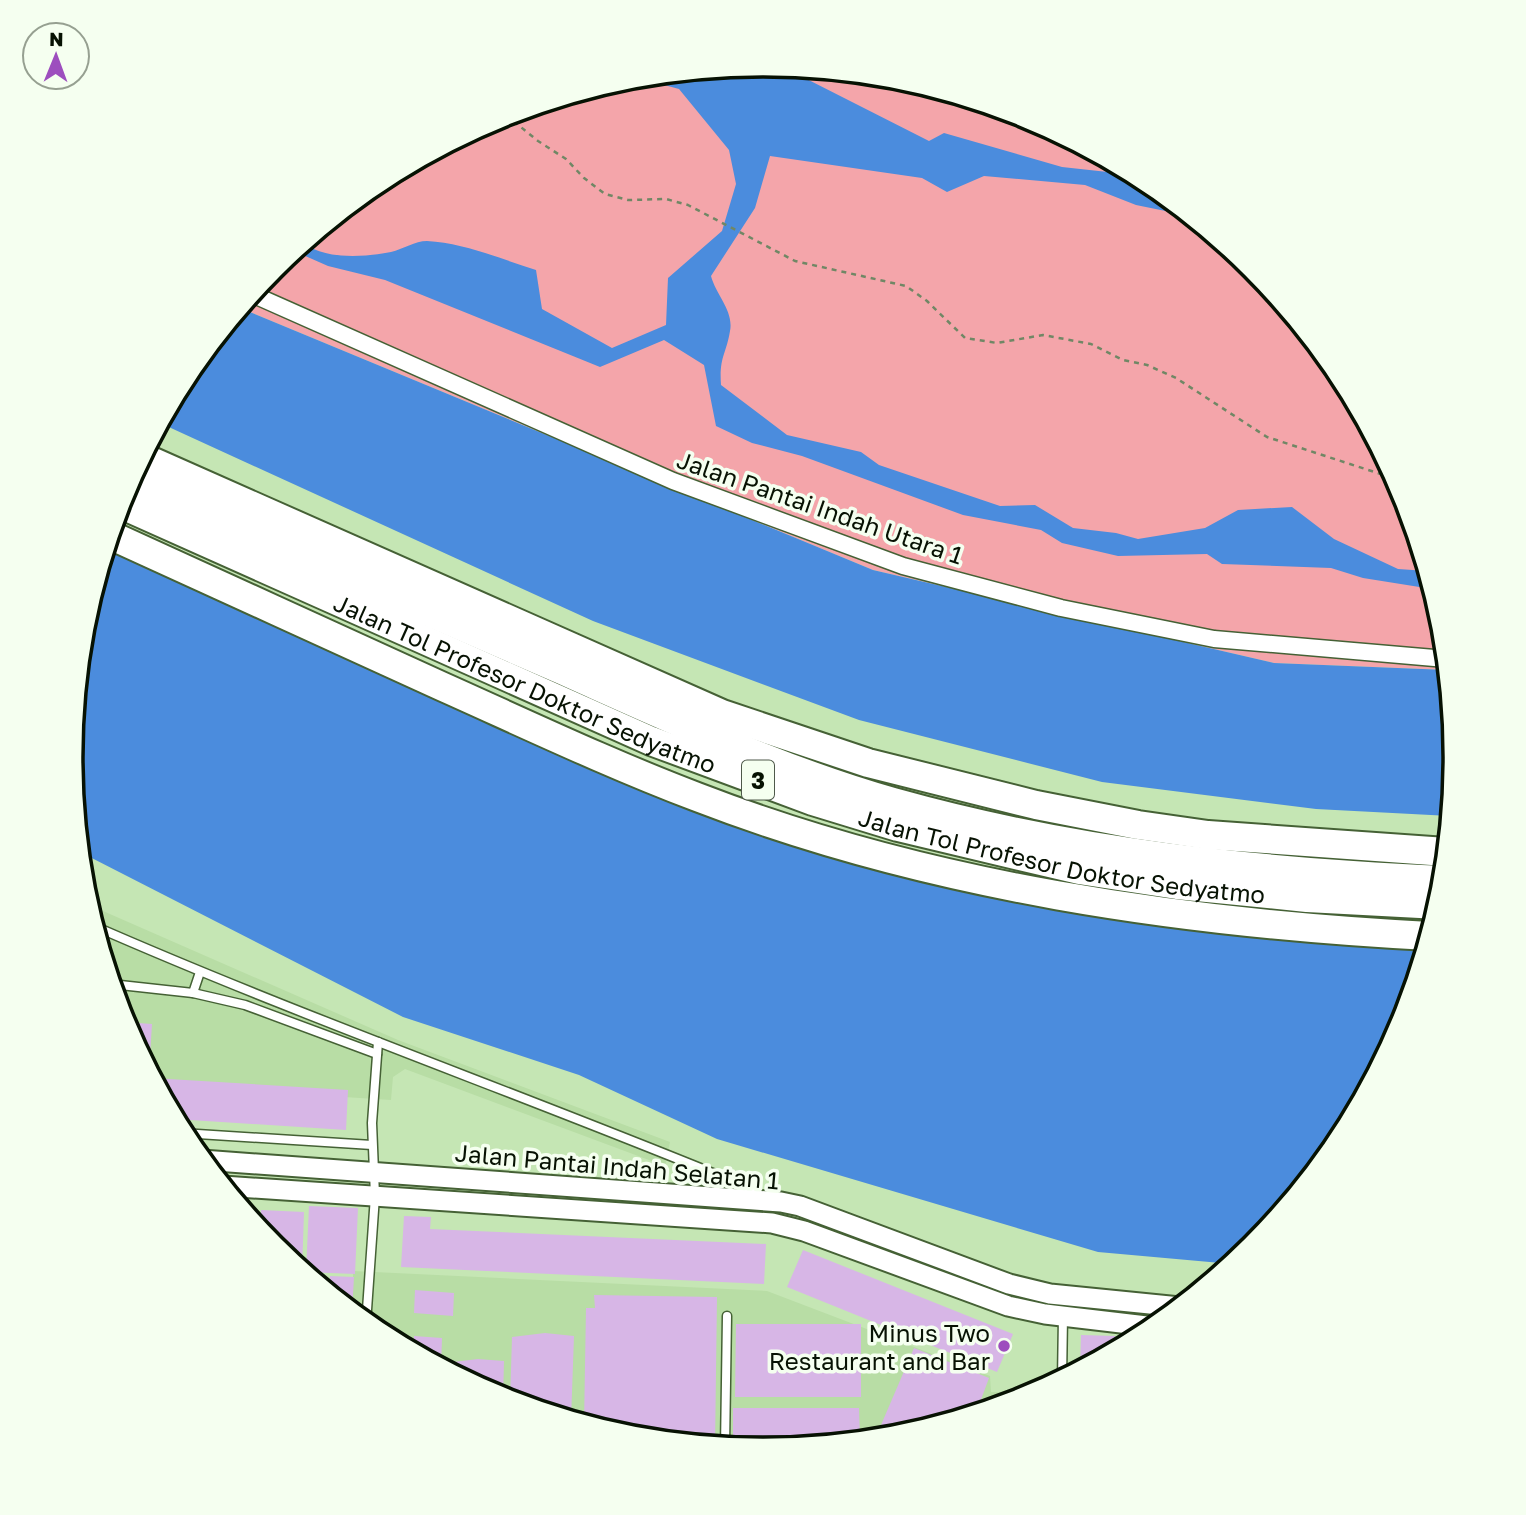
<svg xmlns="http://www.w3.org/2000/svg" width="1526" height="1515" viewBox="0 0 1526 1515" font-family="'Golos Text',sans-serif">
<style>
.built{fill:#b8dda5}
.green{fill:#f4a5aa}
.water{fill:#4b8cdd}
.building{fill:#d7b6e6}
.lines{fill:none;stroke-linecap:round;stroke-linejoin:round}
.service-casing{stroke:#456135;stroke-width:11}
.minor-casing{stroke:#456135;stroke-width:19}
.tertiary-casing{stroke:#456135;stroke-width:23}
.motorway-casing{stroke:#456135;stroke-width:32}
.path{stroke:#708765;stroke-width:2.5;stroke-dasharray:5 5;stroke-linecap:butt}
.service{stroke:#fff;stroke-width:8}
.minor{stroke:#fff;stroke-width:16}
.tertiary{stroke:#fff;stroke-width:19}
.motorway{stroke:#fff;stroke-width:28}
.poi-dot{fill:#9d4ebe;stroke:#f5fff0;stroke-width:2.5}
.labels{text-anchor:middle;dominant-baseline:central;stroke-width:7;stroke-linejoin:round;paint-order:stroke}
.shield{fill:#f5fff0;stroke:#4e594a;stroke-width:2}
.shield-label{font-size:23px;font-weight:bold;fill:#071203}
.street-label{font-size:24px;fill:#071203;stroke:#f5fff0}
.poi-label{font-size:24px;fill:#071203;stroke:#f5fff0;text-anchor:end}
.rim{fill:none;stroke:#071203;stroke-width:3.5}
</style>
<rect width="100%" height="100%" fill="#c5e6b4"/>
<g class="built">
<path d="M87,904L398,1040L670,1142L665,1166L405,1069L393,1077L391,1100L156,1085L123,1022Z"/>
<path d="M353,1271L767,1291L990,1376L991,1392L1037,1393L898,1437L763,1450L627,1437L498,1397L378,1333L319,1285L353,1287Z"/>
</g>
<path class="green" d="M763,65L899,78L1028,118L1148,182L1253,268L1339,373L1403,493L1443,623L1447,670L1274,663L873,570L240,308L273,267L378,181L498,117L628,78Z"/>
<g class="water">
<path d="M763,65L783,67L929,141L944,133L1062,167L1135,175L1190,216L1136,205L1085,185L984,176L947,192L922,178L770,156L755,208L711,276C716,295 734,311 730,331C726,355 719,357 721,385L787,435L861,452L879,465L1000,506L1035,505L1073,528L1116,533L1138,539L1205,528L1238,510L1292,507L1334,539L1398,569L1427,571L1432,589L1363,578L1331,568L1222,564L1207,554L1118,556L1062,543L1041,530L963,515L802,456L752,443L716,426L704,365L664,340L600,367L385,280L328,266L294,251L303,243C325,260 365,257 391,252C403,249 415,241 427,241C464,243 501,259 536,270L542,309L612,348L666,325L668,278L722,231L736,184L729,150L679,89L635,77Z"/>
<path d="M240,308L873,570L1274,663L1447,670L1456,758L1450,816L1316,809L1102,782L859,720L593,621L160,423L187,372Z"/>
<path d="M108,541L866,855L1428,940L1403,1023L1339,1143L1253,1248L1232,1264L1098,1252L717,1139L579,1075L403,1017L80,852L70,757L84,622Z"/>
</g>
<g class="building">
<path d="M124,1022L152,1024L149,1071L124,1024Z"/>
<path d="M152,1078L348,1090L346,1130L175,1119Z"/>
<path d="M309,1206L358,1208L355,1274L306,1272Z"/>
<path d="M242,1209L257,1210V1227Z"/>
<path d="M261,1210L304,1212L302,1271L273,1247L260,1231Z"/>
<path d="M404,1216L431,1217L430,1229L766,1244L764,1284L401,1267Z"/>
<path d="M803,1250L1013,1334L997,1372L787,1287Z"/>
<path d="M330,1276L354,1277L352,1312L314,1281H330Z"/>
<path d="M415,1290L454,1293L453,1316L414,1313Z"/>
<path d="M594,1295L717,1297L715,1446L627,1437L584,1424L586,1308H595Z"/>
<path d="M736,1324H861V1397H735Z"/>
<path d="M545,1333L574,1336L571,1420L510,1401L512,1337Z"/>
<path d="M1081,1335L1115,1336V1351L1080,1370Z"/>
<path d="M414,1336L442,1338L441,1367L413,1352Z"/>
<path d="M914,1348L989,1378L976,1413L898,1437L875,1439Z"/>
<path d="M478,1359L504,1361L503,1399L453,1373V1362Z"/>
<path d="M1008,1395H1018V1401L1008,1404Z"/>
<path d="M986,1398H1006V1404L985,1411Z"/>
<path d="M733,1408H859L860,1441L763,1450L733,1447Z"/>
</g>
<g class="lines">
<g class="service-casing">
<g id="service">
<path d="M94,926C311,1021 535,1099 754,1190L761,1197"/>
<path d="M111,984L193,993L200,972"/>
<path d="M193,993L245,1005L377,1054"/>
<path d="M182,1133L372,1145"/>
<path d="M366,1324L375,1196L372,1123L378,1042"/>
<path d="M1062,1380L1063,1316"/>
<path d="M725,1447L727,1316"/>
</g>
</g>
<g class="minor-casing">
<path id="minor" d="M252,294L673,481L903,566L1061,608L1214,639L1446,659"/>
</g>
<g class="tertiary-casing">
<g id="tertiary">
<path d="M202,1160L781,1202L800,1206L1009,1284L1050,1294L1180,1307"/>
<path d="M223,1186L772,1223L804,1231L1008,1306L1045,1314L1155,1327"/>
</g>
</g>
<g class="motorway-casing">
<g id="motorway">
<path d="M142,457L722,714L868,763L1036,805L1138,825L1208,835L1446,852"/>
<path d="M129,480C272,543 414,606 557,668C667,717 777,769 893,802C1079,854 1252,871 1444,880"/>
<path id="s1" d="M120,504L651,741L813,801L898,827L1079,870L1177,885L1307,898L1439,905"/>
<path d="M110,535C220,585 331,636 441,686C526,724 610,764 697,797C930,887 1182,923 1429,936"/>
</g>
</g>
<path class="path" d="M506,115L538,141L566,159L584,178L605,194L628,200L666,199L688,205L795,261L906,286L927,301L965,338L997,343L1043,335L1091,344L1123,360L1147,365L1176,378L1267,437L1396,479"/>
<use href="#service" class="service"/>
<use href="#minor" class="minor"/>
<use href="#tertiary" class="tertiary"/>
<use href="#motorway" class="motorway"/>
</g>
<circle class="poi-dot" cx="1004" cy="1346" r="7"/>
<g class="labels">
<rect class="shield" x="742" y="760.5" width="32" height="39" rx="5"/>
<g class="shield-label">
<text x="758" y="780">3</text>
</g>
<g class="street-label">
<text transform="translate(820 507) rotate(19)">Jalan Pantai Indah Utara 1</text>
<text stroke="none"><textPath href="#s1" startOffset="443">Jalan Tol Profesor Doktor Sedyatmo</textPath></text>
<text stroke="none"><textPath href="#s1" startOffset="1010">Jalan Tol Profesor Doktor Sedyatmo</textPath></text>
<text transform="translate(617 1166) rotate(5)">Jalan Pantai Indah Selatan 1</text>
</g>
<g class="poi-label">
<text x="990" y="1332">Minus Two<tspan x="990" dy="28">Restaurant and Bar</tspan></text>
</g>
</g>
<path d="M0 0H1526V1515H0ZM83 757a680 680 0 1 1 1360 0a680 680 0 1 1-1360 0Z" fill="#f5fff0" fill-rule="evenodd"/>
<path class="rim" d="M83 757a680 680 0 1 1 1360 0a680 680 0 1 1-1360 0Z"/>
<g transform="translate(56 56) rotate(1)"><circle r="33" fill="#f5fff0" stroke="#96a091" stroke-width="2"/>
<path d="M0-5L12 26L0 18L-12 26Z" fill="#9d4ebe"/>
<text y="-10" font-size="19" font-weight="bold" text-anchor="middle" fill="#071203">N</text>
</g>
</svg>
